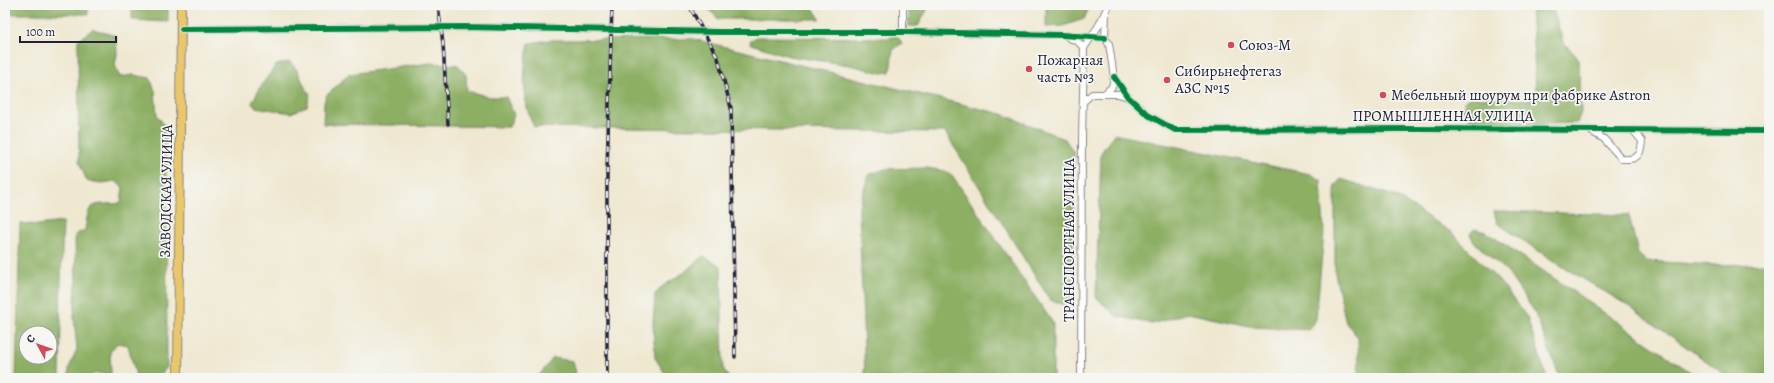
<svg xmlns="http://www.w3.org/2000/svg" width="1774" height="383" viewBox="0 0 1774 383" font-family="Alegreya,serif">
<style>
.forest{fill:#8caf63;stroke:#57684f;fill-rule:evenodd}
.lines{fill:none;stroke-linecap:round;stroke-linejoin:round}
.minor-casing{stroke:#888586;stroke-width:8}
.major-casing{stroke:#888586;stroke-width:10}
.minor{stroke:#fff;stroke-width:6}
.major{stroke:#eac769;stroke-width:8}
.rail-casing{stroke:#22223b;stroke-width:3.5}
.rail{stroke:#f6f6f2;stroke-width:2;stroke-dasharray:6;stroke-linecap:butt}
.cycleway-casing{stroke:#f6f6f2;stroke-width:8}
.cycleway{stroke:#00873e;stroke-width:6}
.poi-dot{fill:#d1495b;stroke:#f6f6f2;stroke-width:1.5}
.labels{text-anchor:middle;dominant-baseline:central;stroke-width:3.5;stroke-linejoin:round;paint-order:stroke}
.poi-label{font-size:15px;fill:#22223b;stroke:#f6f6f2;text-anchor:start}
.street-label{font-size:15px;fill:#22223b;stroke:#f6f6f2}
</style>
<rect width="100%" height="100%" fill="#f6f6f2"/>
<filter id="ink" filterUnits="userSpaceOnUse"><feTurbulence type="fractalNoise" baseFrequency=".025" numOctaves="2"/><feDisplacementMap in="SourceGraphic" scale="8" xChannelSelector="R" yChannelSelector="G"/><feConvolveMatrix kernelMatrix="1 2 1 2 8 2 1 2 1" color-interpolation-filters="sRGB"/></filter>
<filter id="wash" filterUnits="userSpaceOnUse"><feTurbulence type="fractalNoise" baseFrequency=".012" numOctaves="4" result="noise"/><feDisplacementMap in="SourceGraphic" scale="16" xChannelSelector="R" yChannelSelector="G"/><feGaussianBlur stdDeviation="0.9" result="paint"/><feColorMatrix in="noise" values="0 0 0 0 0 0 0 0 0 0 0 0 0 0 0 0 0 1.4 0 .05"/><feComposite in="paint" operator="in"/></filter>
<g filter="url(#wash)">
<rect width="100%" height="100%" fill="#efe8d1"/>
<g class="forest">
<rect x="5" y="5" width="83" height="9"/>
<path d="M132,5H168V22L132,20Z"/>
<path d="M705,5H811L820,19H718Z"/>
<path d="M909,5H927V10L918,26H909Z"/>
<path d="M1049,5H1090L1084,19L1063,26L1046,27V9Z"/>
<path d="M1531,5H1552L1563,42L1579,59L1581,112L1577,123L1518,125L1469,119L1462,112L1465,101L1472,97L1531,100L1536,92Z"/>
<path d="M93,29L116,36L117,54L115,65L120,77L133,75L150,78L155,91L157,115L166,128L167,367L159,377L136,376L128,345L117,343L110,352L111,375L95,373L88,378H69V368L77,349L74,317L76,285L75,235L85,230C88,214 86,204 105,204C112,203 115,205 121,202L123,187L115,181L102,183L87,181L79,162L78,40Z"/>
<path d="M897,36L902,43L893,50L890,72L882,73L850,65L789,56L751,44L750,41L757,37L887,38Z"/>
<path d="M693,39L1002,114L1065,139L1074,153L1073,296L1067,306L1050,300L945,132L534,127C521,101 523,71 529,43L550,40Z"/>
<path d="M290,62C302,73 300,83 310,94L307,106L291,113L255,107L252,103L261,86L276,65Z"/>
<path d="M431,63L458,65L466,75L467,91L490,97H506L514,115L509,127L323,124L324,103L326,96L349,74Z"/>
<path d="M1114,134L1310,174L1321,180L1324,232L1316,319L1309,330L1254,327L1188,313L1152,324L1116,316L1096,297L1101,153Z"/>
<path d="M927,168L945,171L954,178L1053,323V378H865L859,208L868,175L885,169Z"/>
<path d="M1341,179L1397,197L1451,232L1499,281L1527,317L1547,378H1359L1358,337L1346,323L1335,273V185Z"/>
<path d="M1494,211L1629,215L1638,254L1646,261L1714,265L1769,264V378H1730L1627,305L1555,262L1497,223Z"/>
<path d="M63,222L60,312L61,322L60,378H16L20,223L38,225ZM26,333H50V357H26Z"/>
<path d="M1474,229L1486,232L1507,246L1699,378H1560L1534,311L1508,273L1474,242L1470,234Z"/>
<path d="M703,256L721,266L723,368L729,378H672L666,375L655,358L653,323L655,294L663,286L682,274Z"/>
<path d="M553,358L573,361L577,378H537Z"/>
</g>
</g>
<g filter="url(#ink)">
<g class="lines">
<g class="minor-casing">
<g id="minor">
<path d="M182,29L464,27L720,32H903L1062,35L1105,38"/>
<path d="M903,32V5"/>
<path d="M1069,38L1077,41L1084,48"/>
<path d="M1114,77L1128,97L1148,115L1175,130L1416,129L1769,131"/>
<path d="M1105,93L1112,87L1114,77L1109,44L1105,38L1106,13"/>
<path d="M1083,102L1092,94H1118L1128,97"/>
<path d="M1589,130L1604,139L1622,159C1637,160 1641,156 1642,141L1633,130"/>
<path d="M1081,378L1082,138L1084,48L1099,25L1107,8"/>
</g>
</g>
<g class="major-casing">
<path id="major" d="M178,378L181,5"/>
</g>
<use href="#minor" class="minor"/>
<use href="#major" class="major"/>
<g class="rail-casing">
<g id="rail">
<path d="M438,5L443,44L448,124"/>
<path d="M691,9L718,58L731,108L735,357"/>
<path d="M607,378V170L612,5"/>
</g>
</g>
<use href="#rail" class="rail"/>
<g class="cycleway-casing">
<g id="cycleway">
<path d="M182,29L464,27L720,32H903L1062,35L1105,38"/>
<path d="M1114,77L1128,97L1148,115L1175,130L1416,129L1769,131"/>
</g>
</g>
<use href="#cycleway" class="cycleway"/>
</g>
</g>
<g class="poi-dot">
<circle cx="1231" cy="45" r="4"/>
<circle cx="1029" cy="69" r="4"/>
<circle cx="1167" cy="80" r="4"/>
<circle cx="1383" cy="95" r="4"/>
</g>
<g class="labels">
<g class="poi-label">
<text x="1239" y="45">Союз-М</text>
<text x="1037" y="60">Пожарная<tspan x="1037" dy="17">часть №3</tspan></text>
<text x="1175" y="71">Сибирьнефтегаз<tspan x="1175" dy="17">АЗС №15</tspan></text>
<text x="1391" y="95">Мебельный шоурум при фабрике Astron</text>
</g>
<g class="street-label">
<text x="1443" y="116">ПРОМЫШЛЕННАЯ УЛИЦА</text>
<text transform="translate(166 191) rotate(-89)">ЗАВОДСКАЯ УЛИЦА</text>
<text transform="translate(1069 240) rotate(-90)">ТРАНСПОРТНАЯ УЛИЦА</text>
</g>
</g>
<rect width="1774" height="383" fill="none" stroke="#f6f6f2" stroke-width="20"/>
<g transform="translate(38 345) rotate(310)"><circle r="19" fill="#f6f6f2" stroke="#a1a1a9"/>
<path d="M0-3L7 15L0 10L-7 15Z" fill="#d1495b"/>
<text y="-6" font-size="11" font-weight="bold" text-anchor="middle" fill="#22223b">С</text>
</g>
<path d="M20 36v6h96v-6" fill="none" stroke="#22223b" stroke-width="2"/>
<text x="26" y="36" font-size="12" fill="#22223b" stroke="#f6f6f2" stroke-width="3" paint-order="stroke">100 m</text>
</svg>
